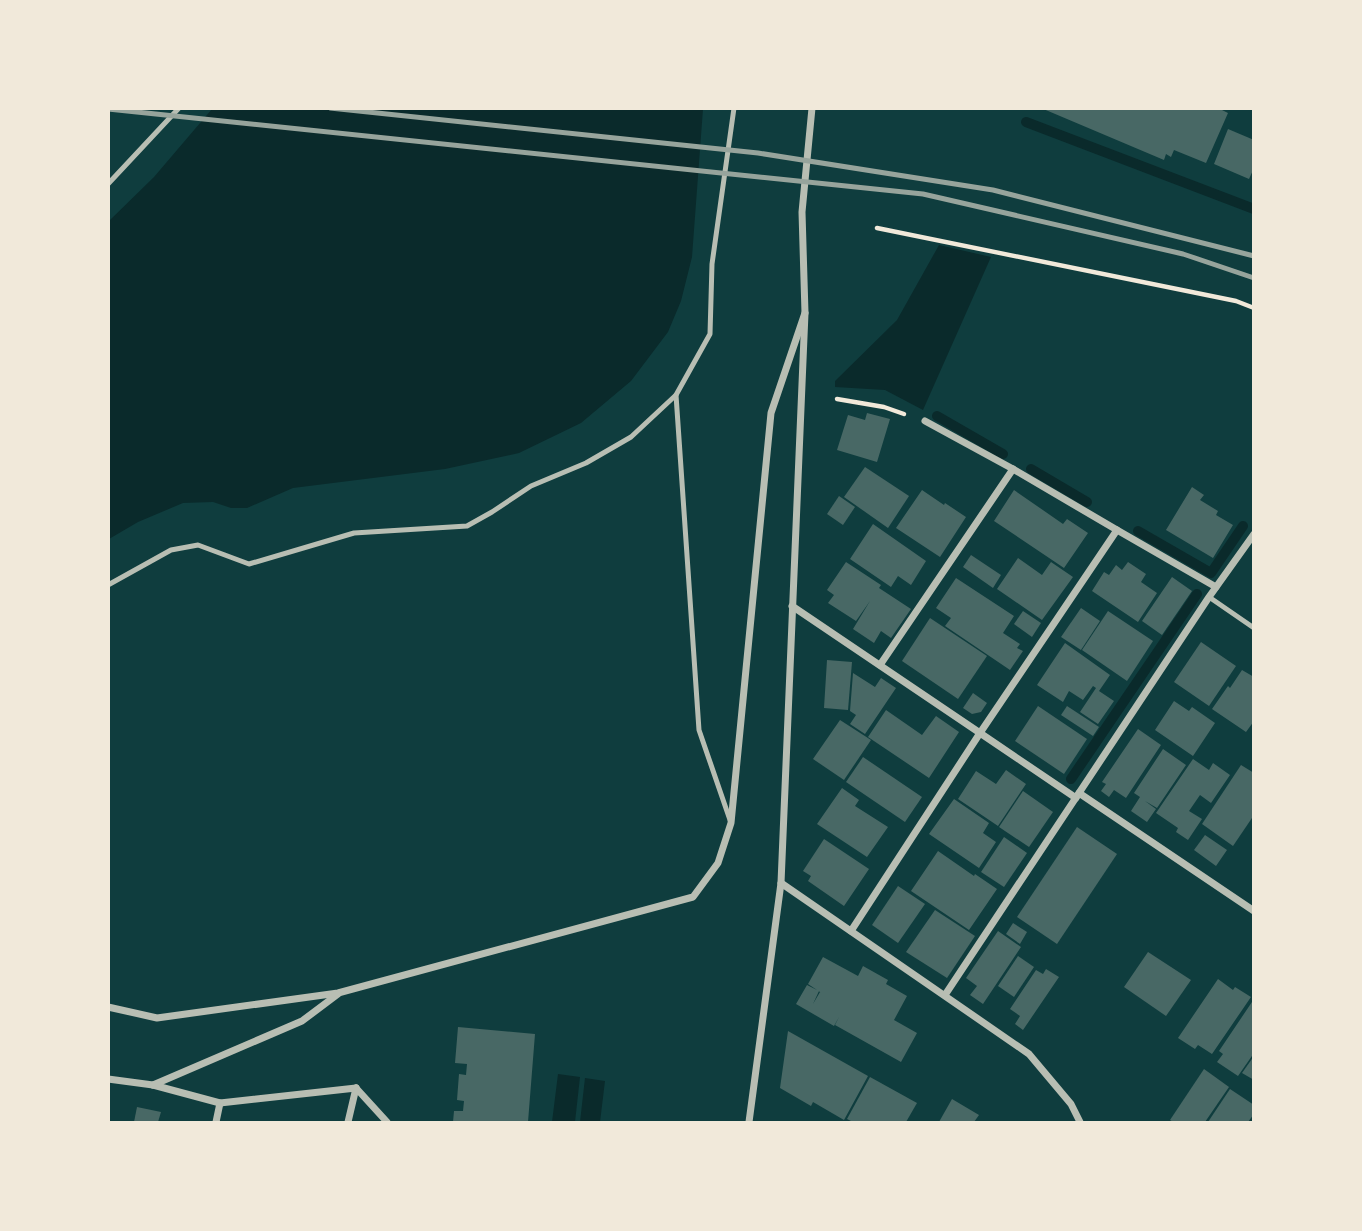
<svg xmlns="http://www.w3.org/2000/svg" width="1362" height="1231" viewBox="0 0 1362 1231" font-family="Signika,sans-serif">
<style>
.water{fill:#0a2a2b}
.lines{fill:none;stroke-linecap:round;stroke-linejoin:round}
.stream{stroke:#0a2a2b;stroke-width:10}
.building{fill:#486865}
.path{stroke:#f1e9da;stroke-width:4.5}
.service{stroke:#b8beb3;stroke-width:5}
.minor{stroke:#b8beb3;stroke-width:7}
.rail{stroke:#97a49c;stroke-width:5}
</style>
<rect width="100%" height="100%" fill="#0f3d3e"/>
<g class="water">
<path d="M212,109H703L692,257L681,301L668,332L631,381L581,423L519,453L445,469L293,488L247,508H231L213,502L183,503L138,522L109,539V221L154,177Z"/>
<path d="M939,245L991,257L923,410L885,390L835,387V381L897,320Z"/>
<path d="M558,1074L580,1077L575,1122H552Z"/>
<path d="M585,1078L605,1081L600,1122H580Z"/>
</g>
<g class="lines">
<g class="stream">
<path d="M1026,122L1254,209"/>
<path d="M937,416L1003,454"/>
<path d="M1031,469L1087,502"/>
<path d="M1138,531L1211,573L1243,526"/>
<path d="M1071,779L1197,594"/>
</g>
</g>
<g class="building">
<path d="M1041,108H1218L1228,113L1206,163L1174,150L1171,157L1166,154L1164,160Z"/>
<path d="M1228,129L1254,140V168L1249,179L1214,164Z"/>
<path d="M867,413L890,419L877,462L837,450L848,415L865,420Z"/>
<path d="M865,467L909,496L888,528L844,497Z"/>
<path d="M1192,487L1204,495L1200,500L1218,511L1216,515L1233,525L1213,558L1166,530Z"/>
<path d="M922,490L944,505L945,503L966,517L940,557L896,528Z"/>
<path d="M1014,490L1063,524L1067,519L1088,533L1064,568L994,521Z"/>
<path d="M839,496L855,507L843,525L827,514Z"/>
<path d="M873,524L926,561L911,585L898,576L891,587L850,559Z"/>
<path d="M971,555L1001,575L993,588L963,567Z"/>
<path d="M1018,558L1042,575L1051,562L1073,577L1042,620L997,589Z"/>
<path d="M846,562L881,585L879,588L911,609L891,638L881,631L874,643L853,629L870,601L856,621L828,603L834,595L827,590Z"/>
<path d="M1128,562L1146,574L1141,582L1157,593L1138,622L1092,591L1104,572L1109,575L1116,565L1122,570Z"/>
<path d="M1172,577L1192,591L1162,635L1142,621Z"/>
<path d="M956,578L1014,616L1003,633L1020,644L1017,648L1023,651L1010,670L945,626L951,618L936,608Z"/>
<path d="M1081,608L1100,621L1081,650L1061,637Z"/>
<path d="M1023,611L1041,623L1032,637L1014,624Z"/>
<path d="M1108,611L1153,641L1127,681L1082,650Z"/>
<path d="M930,618L987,656L958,699L902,661Z"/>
<path d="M1201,642L1236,666L1209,706L1174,682Z"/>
<path d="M1065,643L1110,675L1099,691L1114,701L1098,724L1080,712L1096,688L1093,686L1083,700L1069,691L1063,702L1037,685Z"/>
<path d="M827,660L852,662L848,710L824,708Z"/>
<path d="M1242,670L1254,677V721L1246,732L1212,709L1228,686L1230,688Z"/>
<path d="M853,673L875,687L881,678L896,688L865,734L850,724L856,715L850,711Z"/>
<path d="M973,693L987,703L981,712L972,714L963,708Z"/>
<path d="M1174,701L1189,711L1192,707L1215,723L1193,756L1155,730Z"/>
<path d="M1038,706L1087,739L1064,774L1015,741Z"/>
<path d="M1067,706L1099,727L1093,736L1061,715Z"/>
<path d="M886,710L922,735L936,716L959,732L929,778L868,737Z"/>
<path d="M840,720L871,740L844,780L813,759Z"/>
<path d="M1138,729L1161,745L1126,798L1114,790L1109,797L1101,791L1106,784L1102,782Z"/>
<path d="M1163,749L1186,765L1157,808L1145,801L1156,809L1147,822L1131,811L1140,797L1134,793Z"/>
<path d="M863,757L922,797L905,822L846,782Z"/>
<path d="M1193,759L1209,770L1213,763L1230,775L1211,803L1200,795L1189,811L1202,819L1188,840L1176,832L1178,828L1156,813Z"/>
<path d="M1241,765L1254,773V815L1233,846L1202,824Z"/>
<path d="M1006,770L1026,784L998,826L958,799L976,771L996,784Z"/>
<path d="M842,788L859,800L855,806L888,827L867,857L817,824Z"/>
<path d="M1023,791L1053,812L1029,847L999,827Z"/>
<path d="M954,799L989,823L983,833L996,842L979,868L929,834Z"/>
<path d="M1077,827L1117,854L1057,944L1017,917Z"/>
<path d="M1205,835L1227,850L1216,866L1194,850Z"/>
<path d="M1004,837L1027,853L1004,887L981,872Z"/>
<path d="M824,839L869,869L844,906L808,881L811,876L803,871Z"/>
<path d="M938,851L974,876L975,874L997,889L969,930L911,891Z"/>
<path d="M898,886L925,904L898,943L872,925Z"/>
<path d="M935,910L975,936L947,978L906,952Z"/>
<path d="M1013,923L1027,932L1020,944L1006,934Z"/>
<path d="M998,931L1021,947L983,1004L970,995L977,986L966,978Z"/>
<path d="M1148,952L1191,980L1166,1016L1124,987Z"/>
<path d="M1018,956L1034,967L1014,997L998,986Z"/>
<path d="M823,957L858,976L863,966L888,980L886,984L907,996L894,1020L917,1033L901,1062L835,1025L839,1017L834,1026L796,1004L807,985L819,991L813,1004L820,992L823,994L808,984Z"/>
<path d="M1046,969L1059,977L1023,1030L1015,1024L1020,1016L1010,1009L1036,970L1043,974Z"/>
<path d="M1218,979L1233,990L1235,987L1251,997L1212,1054L1198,1045L1195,1049L1178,1038Z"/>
<path d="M1254,999V1053L1238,1076L1217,1062L1223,1054L1219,1051Z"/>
<path d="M458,1027L535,1034L528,1122H453L454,1111H463L464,1101L457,1100L459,1074L466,1075L467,1064L455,1063Z"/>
<path d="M788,1031L868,1076L844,1120L813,1102L811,1106L780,1088Z"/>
<path d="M1254,1056V1080L1242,1073Z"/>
<path d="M1204,1069L1229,1087L1205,1122H1173L1170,1120Z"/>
<path d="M870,1077L917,1103L906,1122H853L847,1119Z"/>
<path d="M1230,1089L1254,1105V1114L1248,1122H1208Z"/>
<path d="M952,1099L979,1115L974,1122H939Z"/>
<path d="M137,1107L161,1112L158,1122H134Z"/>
</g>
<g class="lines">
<g class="path">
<path d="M877,228L1236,301L1254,308"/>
<path d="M837,399L884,407L904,414"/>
</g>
<g class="service">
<path d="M108,184L179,108"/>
<path d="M676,395L699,730L730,820"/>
<path d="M108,585L171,550L198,545L249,564L354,533L467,526L492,512L531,486L586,463L631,437L676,395L710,334L712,264L734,108"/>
<path d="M1209,597L1254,628"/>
</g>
<g class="minor">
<path d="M925,421L1013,469L1117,530"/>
<path d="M792,606L980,733L1117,530L1216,587"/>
<path d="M880,665L1013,469"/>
<path d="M1079,793L1254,911"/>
<path d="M781,883L1029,1054L1071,1104L1080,1122"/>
<path d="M851,931L980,733L1076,798"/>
<path d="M945,995L1209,597L1254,534"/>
<path d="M108,1007L157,1018L338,993L693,897L718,863L731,823L771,413L805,313"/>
<path d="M108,1079L153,1085L220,1103L356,1088"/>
<path d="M153,1085L302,1021L338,994"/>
<path d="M356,1088L387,1122"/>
<path d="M216,1122L220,1103"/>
<path d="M348,1122L356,1088"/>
<path d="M749,1122L781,883L805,313L802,212L812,108"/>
</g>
<g class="rail">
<path d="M330,108L758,153L993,190L1254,256"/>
<path d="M108,109L923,194L1183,254L1254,278"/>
</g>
</g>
<rect width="1362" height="1231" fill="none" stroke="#f1e9da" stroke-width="220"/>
</svg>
